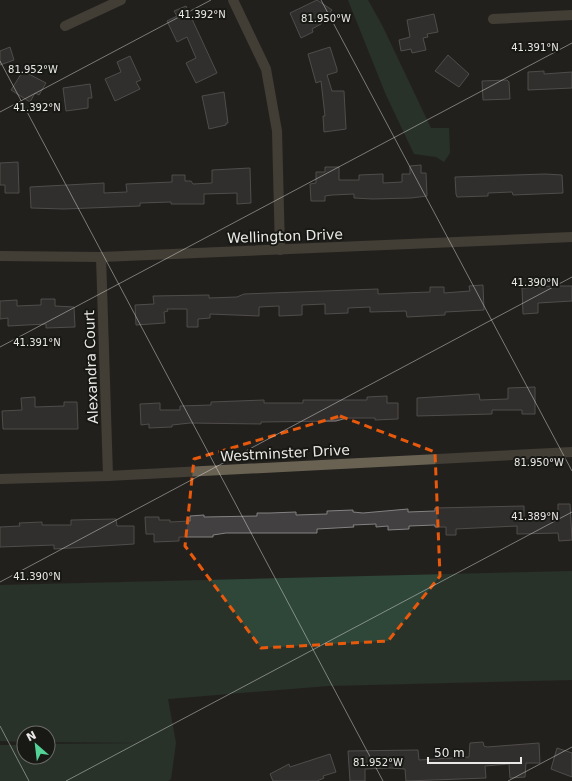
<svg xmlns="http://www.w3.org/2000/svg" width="572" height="781" viewBox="0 0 572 781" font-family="'DejaVu Sans',sans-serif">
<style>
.green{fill:#2f4739}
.building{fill:#434041;stroke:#858182}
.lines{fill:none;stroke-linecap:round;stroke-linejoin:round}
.minor{stroke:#696253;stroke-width:10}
.marked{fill:none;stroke:#e8590c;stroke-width:3;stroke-dasharray:8 5;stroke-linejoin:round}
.ticks{fill:none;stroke:#eae9e7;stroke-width:1;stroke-opacity:0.45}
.labels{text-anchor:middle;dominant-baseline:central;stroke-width:4;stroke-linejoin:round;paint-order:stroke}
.street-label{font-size:14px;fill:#eae9e7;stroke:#181815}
.ticks-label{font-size:10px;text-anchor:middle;fill:#eae9e7;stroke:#181815;stroke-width:4;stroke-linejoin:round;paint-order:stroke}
</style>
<rect width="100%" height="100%" fill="#22211e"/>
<g class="green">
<path d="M348,0H368L382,25L431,128H449L450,153L444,162L436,157L414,154L386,95Z"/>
<path d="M572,571V680L328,686L168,699L176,743L171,779L168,781H0V745H24V757H48V744L148,743L48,742V733H24V742L0,741V585Z"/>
</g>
<g class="building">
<path d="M317,0L332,10L321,24L312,29L313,32L301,38L290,13Z"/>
<path d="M186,6L217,73L196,83L186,63L196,58L187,37L177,42L167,21L177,16L174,11Z"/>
<path d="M434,14L438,32L427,34L428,37L423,38L426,50L412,53L411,49L401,51L399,40L410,37L407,20Z"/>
<path d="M10,47L14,60L0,65V51Z"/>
<path d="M330,47L337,69V72L327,75L332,91H344L346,129L324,132L323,116H325L321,81L316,83L308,54Z"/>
<path d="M448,55L469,74L459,87L435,71Z"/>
<path d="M130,56L141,80L136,82L140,89L115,101L105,79L121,72L117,62Z"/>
<path d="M23,71L46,83L39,95L35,93L30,102L11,90Z"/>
<path d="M544,71V74L572,72V88L528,90V72Z"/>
<path d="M507,80L509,82L510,99L483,100L482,81Z"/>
<path d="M90,84L92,98H88V108L66,111L63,88Z"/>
<path d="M224,92L228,123H226V125L209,129L202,96Z"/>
<path d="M18,162L19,193H5V185H0V163Z"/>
<path d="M421,165V173H426L427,196L411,198L373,199L354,198V194L332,195L325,196V201H311L310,184L316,183V172H325V167H339V180H359V175L383,174V183L402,182V174H410V166Z"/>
<path d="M250,168L251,203L237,204V193L204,194V204H171V202L140,203V206L64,209L31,208L30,187L104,183V193L127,192L126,184L172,182V175H185V181H191L193,184L212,183V170Z"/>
<path d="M545,174L562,175L563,193L513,195L512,192L488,193V196L457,197L456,194L455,177Z"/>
<path d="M483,285L484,310L445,312V315L407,317L406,311L370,312V307L348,308V313L325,314V304L302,305V315L279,316V306L259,307V316L210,314V318L198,319V327H187V309H167L168,311L164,312L165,323L136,325L135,305L154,304L153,296L209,295V298L237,297L244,294L378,289V294L430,292V287H444V293L470,291L469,286Z"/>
<path d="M553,286H572V301L538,303V313L523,314L522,288Z"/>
<path d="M41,299H55V306L74,307L75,327L46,328V324L8,326V318L0,319V301L17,300V306L41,305Z"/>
<path d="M535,387V414H522V410H492V414L417,416V398L479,394L480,400L508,399V388Z"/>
<path d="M387,396V403H398V419L375,420V418H347L336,421L261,422V424L190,423L172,425V427L149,428V424L141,425L140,404L160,403V410H180V406L211,405V402L264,400V403H303V400H367V397Z"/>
<path d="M35,397V407L64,406V402H77L78,429H3L2,411L22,410L21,398Z"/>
<path d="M558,504H570L572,540L559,541L558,533L517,534V526L456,529V535H446V527H435V525L409,526V529L388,530V526L376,527V524L353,525L354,527L317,529V533H226L213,535V537H179V541L154,542V534H146L145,517H159V520H170V522L190,521V516L204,515V517L257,516V513H270L296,512V515L327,514V511L353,510V512L363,513L408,509V512L435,511V508L524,506V518L558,517Z"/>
<path d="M116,519L117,526H134V544L54,549V545L0,547V527L20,526L19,523L42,522V525H71V520Z"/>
<path d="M483,742L484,746L487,747L539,743L540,763H526L525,777L510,778L509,764L485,766L486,778L406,781L405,769L390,768L365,769V781H350L348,751L418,750L419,760L469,757L470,743Z"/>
<path d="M557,748L572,753V777L551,769Z"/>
<path d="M330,754L336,772L323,776L324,778L317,781H273L270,774L289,764L290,767Z"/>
</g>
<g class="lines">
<g class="minor">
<path d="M233,0L266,69L277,131L280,250"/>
<path d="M493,19L572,15"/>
<path d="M65,26L121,0"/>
<path d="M0,256L101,257L572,237"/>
<path d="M101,257L108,476"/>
<path d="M0,479L108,476L572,452"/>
</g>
</g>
<path d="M0 0H572V781H0ZM340,416L435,452L440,576L388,641L261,648L185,546L194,459Z" fill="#22211e" fill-opacity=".55" fill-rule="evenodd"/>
<path class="marked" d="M340,416L435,452L440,576L388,641L261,648L185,546L194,459Z"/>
<path class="ticks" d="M321,0L572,471M0,61L383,781M0,112L211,0M0,347L572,43M0,582L572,277M0,726L29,781M66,781L572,512M508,781L572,747"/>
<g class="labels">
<g class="street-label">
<text transform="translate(285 236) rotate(-2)">Wellington Drive</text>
<text transform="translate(91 367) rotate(-92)">Alexandra Court</text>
<text transform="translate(285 453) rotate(-3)">Westminster Drive</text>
</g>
</g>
<g class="ticks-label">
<text x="202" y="18">41.392°N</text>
<text x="326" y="22">81.950°W</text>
<text x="535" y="51">41.391°N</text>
<text x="33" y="73">81.952°W</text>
<text x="37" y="111">41.392°N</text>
<text x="535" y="286">41.390°N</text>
<text x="37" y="346">41.391°N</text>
<text x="539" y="466">81.950°W</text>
<text x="535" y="520">41.389°N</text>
<text x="37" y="580">41.390°N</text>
<text x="378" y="766">81.952°W</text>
</g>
<g transform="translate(36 745) rotate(332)"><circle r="19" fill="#181815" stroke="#6c6c69"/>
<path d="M0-3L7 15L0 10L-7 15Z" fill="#53d396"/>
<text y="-6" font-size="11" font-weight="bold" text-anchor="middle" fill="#eae9e7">N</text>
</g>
<path d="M428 757v6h93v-6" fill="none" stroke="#eae9e7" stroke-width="2"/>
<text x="434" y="757" font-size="12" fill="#eae9e7" stroke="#181815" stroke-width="3" paint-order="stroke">50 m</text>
</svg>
